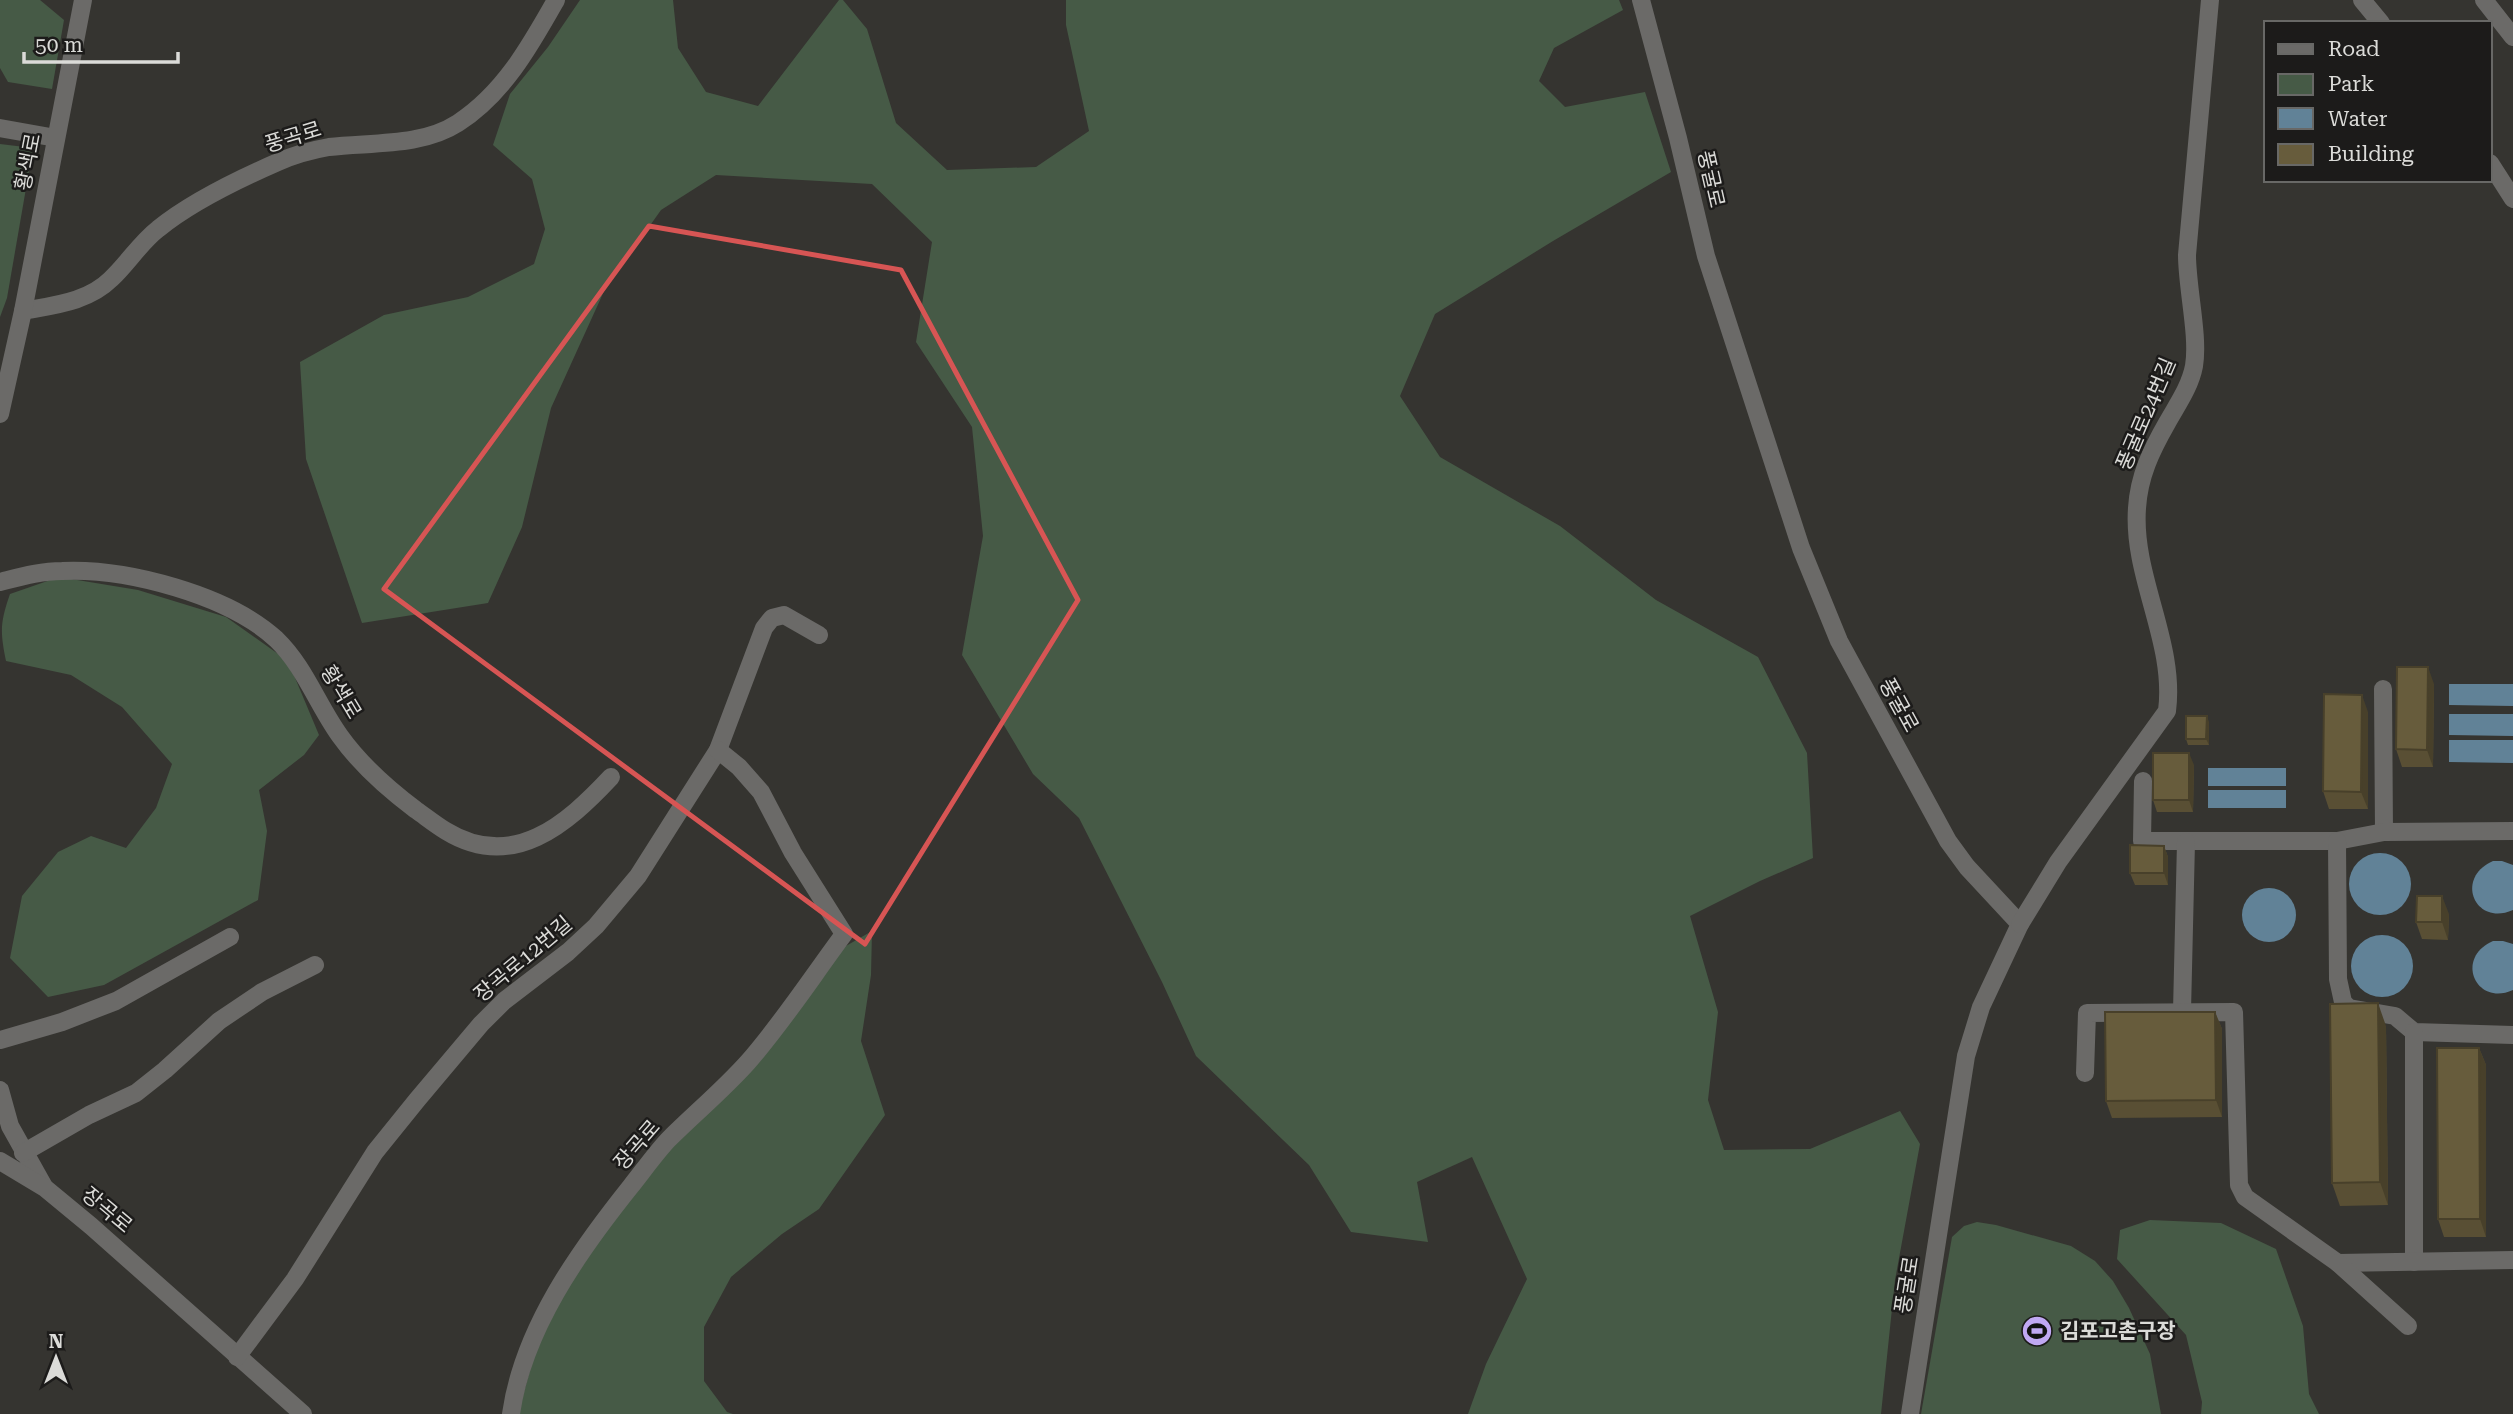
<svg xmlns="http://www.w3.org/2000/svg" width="2513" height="1414" viewBox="0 0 2513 1414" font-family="'Roboto Serif','Noto Sans KR',serif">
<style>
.green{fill:#465a46}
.water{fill:#618297}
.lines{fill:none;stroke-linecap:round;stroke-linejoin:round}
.minor{stroke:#6b6a68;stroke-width:18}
.wall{fill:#594f34}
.shaded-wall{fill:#48402a}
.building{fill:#675c3c;stroke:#48402a;stroke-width:2}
.marked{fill:none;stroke:#d75554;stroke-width:5;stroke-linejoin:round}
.labels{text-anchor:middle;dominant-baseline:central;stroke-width:5;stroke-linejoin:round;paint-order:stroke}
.street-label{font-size:21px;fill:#dbdbd8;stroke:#1c1b1a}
.poi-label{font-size:21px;font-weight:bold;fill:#dbdbd8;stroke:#1c1b1a;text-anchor:start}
</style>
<rect width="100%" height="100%" fill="#353430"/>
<g class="green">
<path d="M0,0H40L64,20L52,89L8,82L0,68Z"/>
<path d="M580,0H673L678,48L706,92L758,106L839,0H843L867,29L896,123L947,170L1036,167L1089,131L1066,25V0H1619L1623,10L1554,48L1539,81L1565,107L1645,92L1671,172L1553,241L1435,314L1400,396L1440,457L1560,526L1656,600L1758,657L1807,753L1813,858L1760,881L1690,916L1718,1012L1708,1100L1724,1150L1810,1149L1900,1111L1920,1144L1895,1280L1881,1414H1468L1486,1364L1527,1279L1472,1157L1417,1182L1428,1242L1351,1232L1309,1165L1196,1056L1162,982L1079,818L1033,774L962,655L983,536L972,427L916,342L932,242L872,184L716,175L661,210L605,289L551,408L522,527L488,603L362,623L306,459L300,362L384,315L468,297L534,264L545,229L532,179L493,145L510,94L548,47Z"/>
<path d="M0,144L33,148L7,298L0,317Z"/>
<path d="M59,577L138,590L226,617L288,661L319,735L304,755L259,790L267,831L258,900L104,985L48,997L10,958L22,896L58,852L91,836L126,848L156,808L172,764L122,707L71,675L6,661C0,631 0,623 10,594Z"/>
<path d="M872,931L871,975L861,1041L885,1115L819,1209L782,1234L731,1277L704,1327V1381L727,1412L733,1414H518L537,1344L576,1272L648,1174L839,950Z"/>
<path d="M2150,1220L2221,1223L2276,1249L2303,1326L2309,1394L2319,1414H2201L2202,1402L2186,1335L2117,1259L2120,1230Z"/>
<path d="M1977,1222L1996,1225L2071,1246L2095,1261L2113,1281L2129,1308L2150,1354L2161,1414H1921L1952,1237L1964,1226Z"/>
</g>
<g class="water">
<path d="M2449,684H2513V706L2449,705Z"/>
<path d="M2449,714H2513V736L2449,735Z"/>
<path d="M2449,740H2513V763L2449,762Z"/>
<rect x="2208" y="768" width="78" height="18"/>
<rect x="2208" y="790" width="78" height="18"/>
<circle cx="2380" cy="884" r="31"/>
<path d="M2493,861H2502L2513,865V910C2475,927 2454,878 2493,861Z"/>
<circle cx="2269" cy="915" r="27"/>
<circle cx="2382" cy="966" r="31"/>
<path d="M2493,941H2503L2513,944V990C2476,1007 2454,958 2493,941Z"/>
</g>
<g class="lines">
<g class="minor">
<path d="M1641,0L1678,138L1706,256L1801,548L1839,641L1948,841L1967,867L2020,924L1981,1007L1966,1056L1910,1414"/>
<path d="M2362,0L2381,23"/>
<path d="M2484,0L2513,37"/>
<path d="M0,128L56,138"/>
<path d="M2490,163L2513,199"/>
<path d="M23,311C54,305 88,302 111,279C128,263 140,243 158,229C191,202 239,179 278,162C294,155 312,150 329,147C371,142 421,147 458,123C504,93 530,46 556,0"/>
<path d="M0,414L23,311L83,0"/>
<path d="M0,582C20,577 41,571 62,571C127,568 228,595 276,639C305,667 317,704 340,736C360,764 388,789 416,810C426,817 436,825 446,831C513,872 567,824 611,777"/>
<path d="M2383,689L2384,832"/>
<path d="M2143,781L2142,841H2337L2384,832L2513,831"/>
<path d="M2337,841L2338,979L2343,1002L2349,1008L2395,1016L2414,1032L2513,1035"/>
<path d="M2020,924L2058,862L2167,711C2176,642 2132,577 2137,508C2139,476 2151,451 2167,423C2177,405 2190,387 2194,366C2199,336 2187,288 2187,255L2210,0"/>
<path d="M2182,1011L2186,842"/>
<path d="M2414,1032V1262"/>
<path d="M0,1040L62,1022L116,1001L230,937"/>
<path d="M2085,1073L2087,1013L2234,1012L2239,1185L2245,1197L2338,1263L2513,1260"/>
<path d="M0,1090L10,1126L43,1185"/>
<path d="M23,1153L89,1115L136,1093L165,1070L219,1021L262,992L315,965"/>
<path d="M0,1161L45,1188L91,1226L303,1414"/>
<path d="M2338,1263L2408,1326"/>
<path d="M237,1357L295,1279L375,1152L417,1100L481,1024L504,1001L568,952L596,926L638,876L718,750L764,628L772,618L784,615L819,635"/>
<path d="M511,1414C523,1329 579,1251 631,1186C643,1171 655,1154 668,1140C694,1114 723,1090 748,1062C783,1022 812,977 844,934L793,853L761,792L739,767L718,750"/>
</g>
</g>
<g class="wall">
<path d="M2434,684L2433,767H2402L2396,749Z"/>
<path d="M2368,712V809H2329L2323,791Z"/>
<path d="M2209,722V745H2188L2186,739Z"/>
<path d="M2194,765L2193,812H2157L2153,800Z"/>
<path d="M2164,846L2168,857V885H2135L2130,873Z"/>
<path d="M2449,914L2448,940L2422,939L2416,922Z"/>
<path d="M2215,1012L2222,1029V1117L2112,1118L2106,1101Z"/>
<path d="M2386,1026L2388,1205L2340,1206L2332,1183Z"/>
<path d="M2479,1048L2486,1065V1237H2444L2438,1219Z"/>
</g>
<g class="shaded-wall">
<path d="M2428,667L2434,684L2433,767L2427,750Z"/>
<path d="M2362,695L2368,712V809L2361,792Z"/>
<path d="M2207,716L2209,722V745L2206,739Z"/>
<path d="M2189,753L2194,765L2193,812L2189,800Z"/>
<path d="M2164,846L2168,857V885L2164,873Z"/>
<path d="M2442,896L2449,914L2448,940L2442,922Z"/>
<path d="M2378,1003L2386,1026L2388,1205L2380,1182Z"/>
<path d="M2215,1012L2222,1029V1117L2216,1100Z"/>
<path d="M2479,1048L2486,1065V1237L2480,1219Z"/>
</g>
<g class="building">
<path d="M2397,667H2428L2427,750L2396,749Z"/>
<path d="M2324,694L2362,695L2361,792L2323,791Z"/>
<path d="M2186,716H2207L2206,739H2186Z"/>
<rect x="2153" y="753" width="36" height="47"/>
<path d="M2130,845L2164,846V873H2130Z"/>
<path d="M2417,896H2442V922H2416Z"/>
<path d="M2378,1003L2380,1182L2332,1183L2330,1004Z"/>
<path d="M2105,1012H2215L2216,1100L2106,1101Z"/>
<path d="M2437,1048H2479L2480,1219H2438Z"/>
</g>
<path class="marked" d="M649,226L901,270L1078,600L865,944L384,589Z"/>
<defs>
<g id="stadium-disc" transform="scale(1.575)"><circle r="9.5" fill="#c0a8f3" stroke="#1c1b1a"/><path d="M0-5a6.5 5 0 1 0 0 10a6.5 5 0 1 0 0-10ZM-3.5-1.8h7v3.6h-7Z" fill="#111"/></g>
</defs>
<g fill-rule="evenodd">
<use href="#stadium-disc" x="2037" y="1331"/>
</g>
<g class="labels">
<g class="street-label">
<text transform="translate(293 137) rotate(-17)">풍곡로</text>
<text transform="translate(28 162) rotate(-79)">황색로</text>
<text transform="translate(1711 179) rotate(77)">풍굴로</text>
<text transform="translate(2146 414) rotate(-67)">풍굴로24번길</text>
<text transform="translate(341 692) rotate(59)">황색로</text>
<text transform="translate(1899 705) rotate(61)">풍굴로</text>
<text transform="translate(523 959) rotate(-40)">장곡로12번길</text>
<text transform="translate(637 1145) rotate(-49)">장곡로</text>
<text transform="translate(107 1210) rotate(40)">장곡로</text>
<text transform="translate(1907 1285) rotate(-81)">풍굴로</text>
</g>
<g class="poi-label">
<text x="2060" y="1331">김포고촌구장</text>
</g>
</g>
<rect x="2264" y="21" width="228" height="161" fill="#1c1b1a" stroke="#686866" stroke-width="2"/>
<rect x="2278" y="44" width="35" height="10" fill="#6b6a68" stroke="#686866" stroke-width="2"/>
<text x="2328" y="56" font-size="21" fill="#dbdbd8">Road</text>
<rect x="2278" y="74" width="35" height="21" fill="#465a46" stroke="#686866" stroke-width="2"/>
<text x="2328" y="91" font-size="21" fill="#dbdbd8">Park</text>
<rect x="2278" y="108" width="35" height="21" fill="#618297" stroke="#686866" stroke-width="2"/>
<text x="2328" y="126" font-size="21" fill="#dbdbd8">Water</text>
<rect x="2278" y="144" width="35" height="21" fill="#675c3c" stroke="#686866" stroke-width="2"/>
<text x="2328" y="161" font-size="21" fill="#dbdbd8">Building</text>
<g transform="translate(56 1358)" stroke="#1c1b1a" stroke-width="5" paint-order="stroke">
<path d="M0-5L12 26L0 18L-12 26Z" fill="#dbdbd8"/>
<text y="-10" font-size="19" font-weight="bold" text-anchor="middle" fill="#dbdbd8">N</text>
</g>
<path d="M24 52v10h154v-10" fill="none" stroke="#dbdbd8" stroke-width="3.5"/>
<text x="35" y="52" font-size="21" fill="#dbdbd8" stroke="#1c1b1a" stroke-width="5" paint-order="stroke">50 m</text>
</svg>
